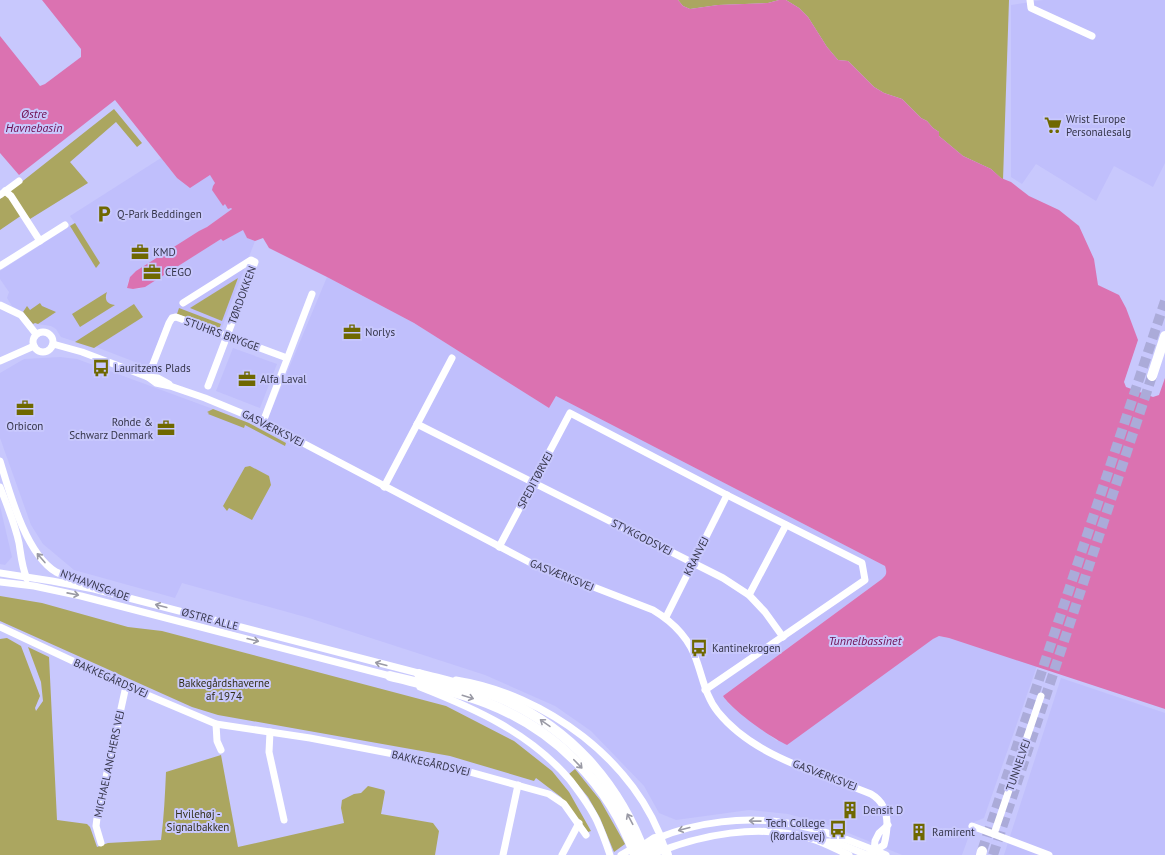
<svg xmlns="http://www.w3.org/2000/svg" width="1165" height="855" viewBox="0 0 1165 855" font-family="'PT Sans',sans-serif">
<style>
.built{fill:#c0bffc}
.green{fill:#aba660}
.water{fill:#db72b1}
.lines{fill:none;stroke-linecap:round;stroke-linejoin:round}
.highway-tunnel{stroke:#ababd9;stroke-width:10;stroke-dasharray:10 5;stroke-linecap:butt}
.minor{stroke:#fff;stroke-width:7}
.highway{stroke:#fff;stroke-width:10}
.oneway{stroke:#9a9aa5}
.labels{text-anchor:middle;dominant-baseline:central;stroke-width:4;stroke-linejoin:round;paint-order:stroke}
.poi-label{font-size:11px;fill:#36364b;stroke:#c8c8fd;text-anchor:start}
.street-label{font-size:11px;fill:#36364b;stroke:#c8c8fd}
.park-label{font-size:11px;fill:#33311b;stroke:#c8c8fd}
.water-label{font-size:12px;font-style:italic;fill:#6f0e51;stroke:#c8c8fd}
</style>
<rect width="100%" height="100%" fill="#c8c8fd"/>
<g class="built">
<path d="M1043,0H1165V163L1153,187L1114,166L1096,201L1036,164L1022,184L1011,177V5Z"/>
<path d="M161,158L177,178L210,175L216,183L223,205L225,204L232,209L207,227L132,275L128,281L127,288L133,289H139L145,286L221,239L223,241L243,229L247,238L255,241L221,330L177,314H171L167,319L148,367L96,347L94,348L61,337L56,329L51,326L38,324L35,323L33,324L23,312L12,306L7,298L9,292L0,279V271L75,223L70,216Z"/>
<path d="M327,277L414,323L549,408L556,396L885,566L887,571L886,575L882,579L723,696L729,704L777,741L933,639L939,636L949,638L1037,666L984,818L974,822L962,855H902L834,827L788,814L749,810L676,820L659,813L644,786L591,731L555,706L485,675L309,618L182,583L175,598L74,570L43,544L31,525L0,438V373L24,359L60,357L77,359L213,409L249,423L263,430Z"/>
<path d="M233,348L277,364L260,408L216,391Z"/>
<path d="M0,506L12,557L5,565L0,564Z"/>
<path d="M1061,678L1165,713V855H1004Z"/>
</g>
<g class="green">
<path d="M678,0H779L768,3L718,5L690,9L683,6Z"/>
<path d="M786,0H1009L1003,180L991,169L963,156L939,136V132L933,128L927,121L921,118L902,99L884,93L874,87L848,61L838,60L827,47L808,17L799,8Z"/>
<path d="M114,109L142,143L137,147L116,122L70,162L88,183L30,219L25,213L0,230V199Z"/>
<path d="M75,223L100,263L96,268L70,226Z"/>
<path d="M238,278L222,321L190,308Z"/>
<path d="M107,292C104,300 107,304 115,305L80,327L72,314Z"/>
<path d="M40,303L42,306L56,312L38,324L35,323L33,324L23,312L27,306L30,310Z"/>
<path d="M134,304L143,317L94,348L75,342Z"/>
<path d="M179,308L221,324L219,329L177,314Z"/>
<path d="M213,409L249,423L286,443L285,446L245,425L244,428L208,414L209,413L207,412Z"/>
<path d="M250,466L269,476L271,485L252,520L229,508L227,511L223,506L245,467Z"/>
<path d="M0,596L42,603L128,627L162,631L446,706L514,741L552,771L569,792L591,831L588,832L561,797L536,778L534,781L450,756L218,715L192,707L0,621Z"/>
<path d="M7,638L21,646L40,696L35,708L36,711L43,701L41,682L28,647L49,657L57,820L87,824L90,827L97,847L108,843L161,840C164,817 165,794 166,772L221,755L238,847L344,823L341,808L342,800L354,794L361,793L368,786L384,790L385,792L381,814L433,823L439,831L435,855H0V639Z"/>
<path d="M575,769L600,800L625,844L614,852L600,818L588,797L569,774Z"/>
</g>
<path class="water" d="M42,0H678L683,6L690,9L718,5L768,3L779,0H786L799,8L808,17L827,47L838,60L848,61L874,87L884,93L902,99L921,118L927,121L933,128L939,132V136L963,156L991,169L1001,178L1011,182L1029,196L1059,210L1079,226L1094,259L1098,285L1119,295L1126,308L1138,340L1124,382L1126,387L1153,397L1159,395L1165,378V709L949,638L939,636L933,639L787,745C770,737 733,711 723,696L882,579C887,575 887,572 885,566L556,396L549,408L414,323L327,277L269,248L263,238L255,241L247,238L243,230L223,241L221,239L145,287L133,289L127,288L130,277L136,271L199,231L207,227L232,209L231,208L228,209L225,204L223,206L212,190L213,186L215,183L210,175L190,188L177,178L115,100L19,175L0,153V36L40,86L45,84L81,57V49Z"/>
<g class="lines">
<g class="highway-tunnel">
<path d="M982,851L1165,301"/>
<path d="M993,855L1152,376"/>
</g>
<g class="minor">
<path d="M1030,0L1031,8L1092,36"/>
<path d="M5,191L11,196L40,241"/>
<path d="M0,195L19,181"/>
<path d="M0,266L65,225"/>
<path d="M183,303L251,260L255,262L208,386"/>
<path d="M0,305L21,315L36,334"/>
<circle cx="43" cy="342" r="10"/>
<path d="M53,344L82,352L148,377L158,378L169,384"/>
<path d="M0,361L34,346"/>
<path d="M148,377L156,383L170,386L205,398L263,422L529,562L653,610C673,622 690,639 697,662C703,679 706,697 718,712C754,757 820,773 871,794C890,805 889,826 884,845L868,855"/>
<path d="M148,377L169,323L172,318L176,317L287,358"/>
<path d="M263,422L312,294"/>
<path d="M417,424L723,578L749,595L765,612L783,637"/>
<path d="M0,461C10,494 26,554 56,572C68,578 82,581 94,585"/>
<path d="M0,487C7,505 15,524 19,543C21,556 22,568 27,579"/>
<path d="M384,487L452,358"/>
<path d="M499,547L570,413L727,495L862,563L865,580L705,690"/>
<path d="M0,573L52,581L94,589L422,674"/>
<path d="M0,582L34,586L81,596L394,677"/>
<path d="M749,595L786,525"/>
<path d="M666,617L727,495"/>
<path d="M0,627L126,686L216,724L310,738L430,761L549,794L564,804L586,835"/>
<path d="M456,680C545,694 637,761 665,849"/>
<path d="M420,687C476,709 530,733 570,780C580,793 590,806 597,821C602,832 606,843 610,855"/>
<path d="M216,724L217,741L221,750"/>
<path d="M270,732L269,752L284,820"/>
<path d="M972,826L1049,855"/>
<path d="M994,834L1041,696"/>
<path d="M658,838C697,822 745,816 787,823C822,829 854,842 886,855"/>
<path d="M822,842H835L867,855"/>
<path d="M101,843L96,826L97,818L126,686"/>
<path d="M874,852L875,841L879,833L888,825"/>
<path d="M645,854L659,845L661,836"/>
<path d="M503,855L518,785"/>
<path d="M562,855L579,823"/>
<path d="M621,855L635,847"/>
<path d="M651,855C700,834 760,823 812,839C825,843 837,850 849,855"/>
</g>
<g class="highway">
<path d="M1152,376L1165,336"/>
<path d="M419,674C445,681 472,687 498,697C569,727 619,783 645,855"/>
<path d="M390,676C422,684 456,691 487,703C556,730 610,785 635,855"/>
<path d="M665,849L667,855"/>
<path d="M637,851L655,839"/>
<path d="M981,855L982,851"/>
</g>
</g>
<defs><path id="oneway-shaft" d="M-6 0H5M1.5-3L5.5 0L1.5 3" fill="none" stroke-width="1.6" stroke-linecap="round" stroke-linejoin="round"/></defs>
<g class="oneway">
<use href="#oneway-shaft" transform="translate(41 558) rotate(-131)"/>
<use href="#oneway-shaft" transform="translate(73 594) rotate(11)"/>
<use href="#oneway-shaft" transform="translate(161 606) rotate(-165)"/>
<use href="#oneway-shaft" transform="translate(253 640) rotate(14)"/>
<use href="#oneway-shaft" transform="translate(381 664) rotate(-165)"/>
<use href="#oneway-shaft" transform="translate(468 697) rotate(17)"/>
<use href="#oneway-shaft" transform="translate(545 723) rotate(-145)"/>
<use href="#oneway-shaft" transform="translate(578 764) rotate(46)"/>
<use href="#oneway-shaft" transform="translate(630 819) rotate(-118)"/>
<use href="#oneway-shaft" transform="translate(755 821) rotate(-179)"/>
<use href="#oneway-shaft" transform="translate(684 829) rotate(165)"/>
</g>
<defs>
<g id="supermarket-bare" transform="scale(1.38)"><path d="M-6-5.5h2.5l.6 2H6L4.5 2H-2.5L-4.4-4H-6ZM-1.5 3.2a1.3 1.3 0 1 0 .1 0ZM3 3.2a1.3 1.3 0 1 0 .1 0Z" fill="#6f6800" stroke="#c8c8fd" stroke-width="2.5" paint-order="stroke"/></g>
<g id="parking-bare" transform="scale(1.38)"><path d="M-3.5-5.5H1a3.5 3.5 0 0 1 0 7H-1V5.5H-3.5ZM-1-3.4V-.6H.8a1.4 1.4 0 0 0 0-2.8Z" fill="#6f6800" stroke="#c8c8fd" stroke-width="2.5" paint-order="stroke"/></g>
<g id="office-bare" transform="scale(1.38)"><path d="M-6-3h4V-5.5h4V-3h4V5H-6ZM-1-4.5V-3h2v-1.5ZM-6 0V1H6V0Z" fill="#6f6800" stroke="#c8c8fd" stroke-width="2.5" paint-order="stroke"/></g>
<g id="bus-bare" transform="scale(1.38)"><path d="M-5-6H5V4H4V6H2V4H-2V6H-4V4H-5ZM-3.5-4V0h7V-4ZM-3.5 1.2v1.5H-2V1.2ZM2 1.2v1.5H3.5V1.2Z" fill="#6f6800" stroke="#c8c8fd" stroke-width="2.5" paint-order="stroke"/></g>
<g id="building-bare" transform="scale(1.38)"><path d="M-4-6H4V6H1V3H-1V6H-4ZM-2.5-4.3h1.7v1.8h-1.7ZM.8-4.3h1.7v1.8H.8ZM-2.5-1h1.7V.8h-1.7ZM.8-1h1.7V.8H.8Z" fill="#6f6800" stroke="#c8c8fd" stroke-width="2.5" paint-order="stroke"/></g>
</defs>
<g fill-rule="evenodd">
<use href="#supermarket-bare" x="1053" y="125"/>
<use href="#parking-bare" x="104" y="214"/>
<use href="#office-bare" x="140" y="252"/>
<use href="#office-bare" x="152" y="272"/>
<use href="#office-bare" x="352" y="332"/>
<use href="#bus-bare" x="101" y="368"/>
<use href="#office-bare" x="247" y="379"/>
<use href="#office-bare" x="25" y="408"/>
<use href="#office-bare" x="166" y="428"/>
<use href="#bus-bare" x="699" y="648"/>
<use href="#building-bare" x="850" y="810"/>
<use href="#bus-bare" x="838" y="829"/>
<use href="#building-bare" x="919" y="832"/>
</g>
<g class="labels">
<g class="poi-label">
<text x="1066" y="119">Wrist Europe<tspan x="1066" dy="13">Personalesalg</tspan></text>
<text x="117" y="214">Q-Park Beddingen</text>
<text x="153" y="252">KMD</text>
<text x="165" y="272">CEGO</text>
<text x="365" y="332">Norlys</text>
<text x="114" y="368">Lauritzens Plads</text>
<text x="260" y="379">Alfa Laval</text>
<text x="153" y="422" text-anchor="end">Rohde &amp;<tspan x="153" dy="13">Schwarz Denmark</tspan></text>
<text x="25" y="426" text-anchor="middle">Orbicon</text>
<text x="712" y="648">Kantinekrogen</text>
<text x="863" y="810">Densit D</text>
<text x="825" y="823" text-anchor="end">Tech College<tspan x="825" dy="13">(Rørdalsvej)</tspan></text>
<text x="932" y="832">Ramirent</text>
</g>
<g class="street-label">
<text transform="translate(242 295) rotate(-70)">TØRDOKKEN</text>
<text transform="translate(222 334) rotate(20)">STUHRS BRYGGE</text>
<text transform="translate(273 428) rotate(27)">GASVÆRKSVEJ</text>
<text transform="translate(535 480) rotate(-62)">SPEDITØRVEJ</text>
<text transform="translate(642 537) rotate(27)">STYKGODSVEJ</text>
<text transform="translate(696 556) rotate(-63)">KRANVEJ</text>
<text transform="translate(562 575) rotate(22)">GASVÆRKSVEJ</text>
<text transform="translate(95 585) rotate(20)">NYHAVNSGADE</text>
<text transform="translate(210 619) rotate(15)">ØSTRE ALLE</text>
<text transform="translate(111 678) rotate(24)">BAKKEGÅRDSVEJ</text>
<text transform="translate(431 763) rotate(13)">BAKKEGÅRDSVEJ</text>
<text transform="translate(109 764) rotate(-78)">MICHAEL ANCHERS VEJ</text>
<text transform="translate(1018 765) rotate(-71)">TUNNELVEJ</text>
<text transform="translate(825 775) rotate(21)">GASVÆRKSVEJ</text>
</g>
<g class="park-label">
<text x="224" y="683">Bakkegårdshaverne<tspan x="224" dy="13">af 1974</tspan></text>
<text x="198" y="814">Hvilehøj -<tspan x="198" dy="13">Signalbakken</tspan></text>
</g>
<g class="water-label">
<text x="34" y="113">Østre<tspan x="34" dy="14">Havnebasin</tspan></text>
<text x="865" y="640">Tunnelbassinet</text>
</g>
</g>
</svg>
